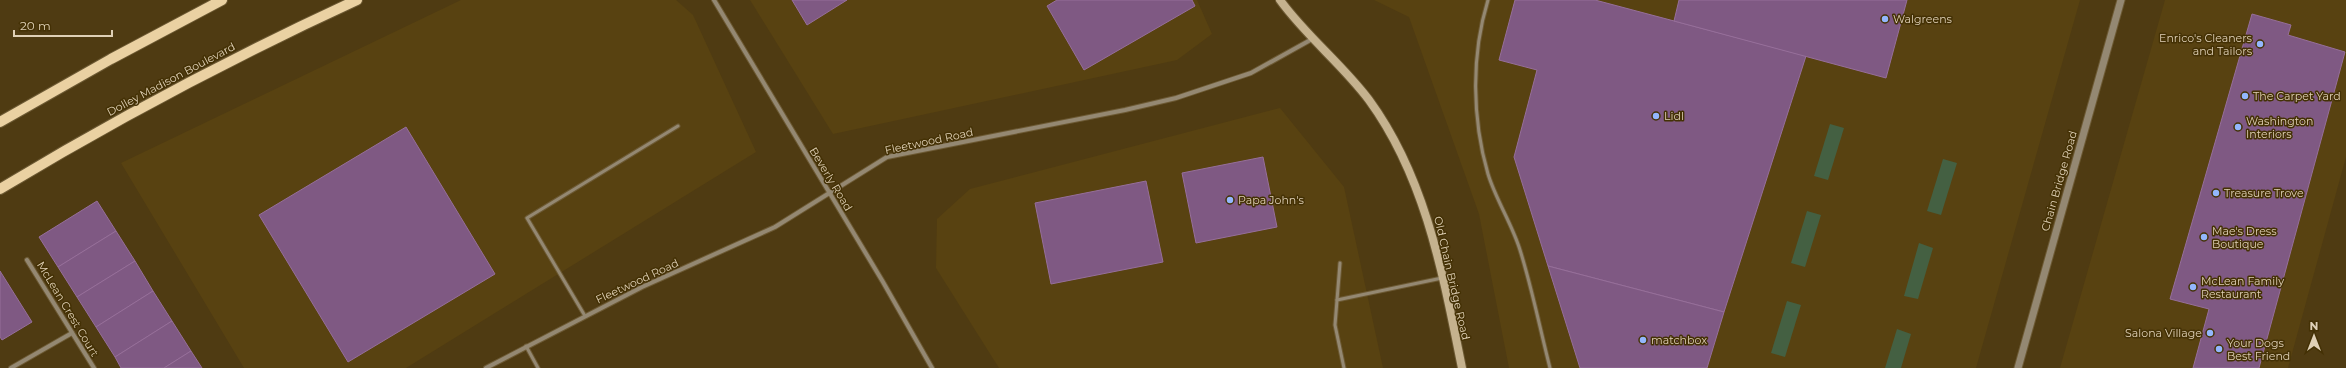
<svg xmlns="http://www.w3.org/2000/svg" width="2346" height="368" viewBox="0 0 2346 368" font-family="Montserrat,sans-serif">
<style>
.built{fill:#584211}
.green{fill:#446042}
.building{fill:#7f5983;stroke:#966f9a}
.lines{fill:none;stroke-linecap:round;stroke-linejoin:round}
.service-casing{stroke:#6c5933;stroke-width:5}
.minor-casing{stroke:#6c5933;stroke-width:6}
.tertiary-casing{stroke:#6c5933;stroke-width:9}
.secondary-casing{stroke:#6c5933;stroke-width:10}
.primary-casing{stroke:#6c5933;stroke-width:12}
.service{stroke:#948872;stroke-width:3}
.minor{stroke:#948872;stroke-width:4}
.tertiary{stroke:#948872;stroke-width:7}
.secondary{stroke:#c5b28e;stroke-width:8}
.primary{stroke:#ead1a2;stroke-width:10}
.poi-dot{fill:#93b7fd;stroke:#443105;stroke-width:1.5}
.labels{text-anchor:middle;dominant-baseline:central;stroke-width:3;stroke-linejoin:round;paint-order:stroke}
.poi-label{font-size:11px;fill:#dfd0b6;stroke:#443105;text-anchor:start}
.street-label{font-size:11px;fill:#dfd0b6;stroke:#443105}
</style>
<rect width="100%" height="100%" fill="#4f3b12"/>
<g class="built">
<path d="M461,0H676L693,15L756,152L406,368H244L121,163Z"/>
<path d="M750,0H1197L1212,34L1177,60L833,134Z"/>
<path d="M1374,0H2080L1976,368H1509L1479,214L1409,17Z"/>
<path d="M2165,0H2346V157L2288,368H2060Z"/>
<path d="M1280,108L1344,187L1383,368H999L936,268L937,219L970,189Z"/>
</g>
<g class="green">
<path d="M1830,124L1844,128L1828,180L1814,176Z"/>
<path d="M1943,159L1957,163L1941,215L1927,211Z"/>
<path d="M1807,211L1821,215L1805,267L1791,263Z"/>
<path d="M1919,243L1933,248L1918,299L1904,296Z"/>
<path d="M1787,301L1801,305L1785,357L1771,353Z"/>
<path d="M1897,329L1911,334L1901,368H1885Z"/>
</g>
<g class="building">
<path d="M792,0H847L807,25Z"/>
<path d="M1057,0H1192L1195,6L1084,70L1047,6Z"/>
<path d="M1515,0H1595L1806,56L1724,312L1548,266L1514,157L1537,70L1499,60Z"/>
<path d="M1679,0H1907L1886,78L1674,21Z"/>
<path d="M2252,14L2291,25L2288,35L2345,52L2259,368H2193L2209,309L2170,299Z"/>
<path d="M406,127L495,274L348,362L259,215Z"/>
<path d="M1263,157L1277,227L1196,243L1182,173Z"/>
<path d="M1146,181L1163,262L1051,284L1035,203Z"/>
<path d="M97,201L116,231L58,267L39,237Z"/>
<path d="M116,231L135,261L77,297L58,267Z"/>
<path d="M135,261L153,291L96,327L77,297Z"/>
<path d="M1548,266L1724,312L1707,368H1580Z"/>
<path d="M0,271L32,322L2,340L0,337Z"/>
<path d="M153,291L172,321L115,357L96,327Z"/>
<path d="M172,321L191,351L164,368H121L115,357Z"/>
<path d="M191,351L202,368H164Z"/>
</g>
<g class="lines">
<g class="service-casing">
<g id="service">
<path d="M1488,0C1471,55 1472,119 1488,174C1496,200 1512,224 1520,250C1532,288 1540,329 1550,368"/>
<path d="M1340,263L1335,325L1344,368"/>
<path d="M1337,300L1442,278"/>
<path d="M585,316L527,218L678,126"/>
<path d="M526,346L538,368"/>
</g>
</g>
<g class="minor-casing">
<g id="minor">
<path d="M714,0L883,282L932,368"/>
<path d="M27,260L94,368"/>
<path d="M11,368L72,333"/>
<path d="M486,368L642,287L775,227L887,157L1125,110L1176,98L1251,73L1314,38"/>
</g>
</g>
<g class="tertiary-casing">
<path id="tertiary" d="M2018,368L2121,0"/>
</g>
<g class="secondary-casing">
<path id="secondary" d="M1280,0C1306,36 1342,64 1369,100C1426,178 1443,275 1462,368"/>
</g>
<g class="primary-casing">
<g id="primary">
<path d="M0,122L111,59L222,0"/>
<path d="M0,189C116,119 235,56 357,0"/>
</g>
</g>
<use href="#service" class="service"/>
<use href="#minor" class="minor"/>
<use href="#tertiary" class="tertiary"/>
<use href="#secondary" class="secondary"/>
<use href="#primary" class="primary"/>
</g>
<g class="poi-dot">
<circle cx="1885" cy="19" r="4"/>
<circle cx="2260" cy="44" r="4"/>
<circle cx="2245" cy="96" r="4"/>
<circle cx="1656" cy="116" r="4"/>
<circle cx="2238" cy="127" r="4"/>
<circle cx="2216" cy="193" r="4"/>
<circle cx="1230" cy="200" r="4"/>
<circle cx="2204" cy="237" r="4"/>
<circle cx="2193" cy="287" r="4"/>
<circle cx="2210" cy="333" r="4"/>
<circle cx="1643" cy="340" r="4"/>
<circle cx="2219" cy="349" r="4"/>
</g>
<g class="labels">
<g class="poi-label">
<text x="1893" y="19">Walgreens</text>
<text x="2252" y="38" text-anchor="end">Enrico's Cleaners<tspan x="2252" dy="13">and Tailors</tspan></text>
<text x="2253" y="96">The Carpet Yard</text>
<text x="1664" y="116">Lidl</text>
<text x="2246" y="121">Washington<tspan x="2246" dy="13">Interiors</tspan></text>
<text x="2224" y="193">Treasure Trove</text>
<text x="1238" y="200">Papa John's</text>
<text x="2212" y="231">Mae's Dress<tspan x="2212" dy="13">Boutique</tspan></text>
<text x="2201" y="281">McLean Family<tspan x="2201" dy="13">Restaurant</tspan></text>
<text x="2202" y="333" text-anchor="end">Salona Village</text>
<text x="1651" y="340">matchbox</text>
<text x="2227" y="343">Your Dogs<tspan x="2227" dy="13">Best Friend</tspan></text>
</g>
<g class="street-label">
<text transform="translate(171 79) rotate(-28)">Dolley Madison Boulevard</text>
<text transform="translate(929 141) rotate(-12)">Fleetwood Road</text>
<text transform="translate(831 179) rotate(59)">Beverly Road</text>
<text transform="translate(2059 181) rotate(-74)">Chain Bridge Road</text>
<text transform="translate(1452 278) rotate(77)">Old Chain Bridge Road</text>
<text transform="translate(637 281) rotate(-25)">Fleetwood Road</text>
<text transform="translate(68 309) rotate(59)">McLean Crest Court</text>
</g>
</g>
<g transform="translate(2314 336)" stroke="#443105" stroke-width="3" paint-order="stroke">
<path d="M0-3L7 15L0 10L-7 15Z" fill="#dfd0b6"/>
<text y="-6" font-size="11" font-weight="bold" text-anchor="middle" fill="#dfd0b6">N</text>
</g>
<path d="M14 30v6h98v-6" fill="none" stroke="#dfd0b6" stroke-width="2"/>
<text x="20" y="30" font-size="12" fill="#dfd0b6" stroke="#443105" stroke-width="3" paint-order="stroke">20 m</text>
</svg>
